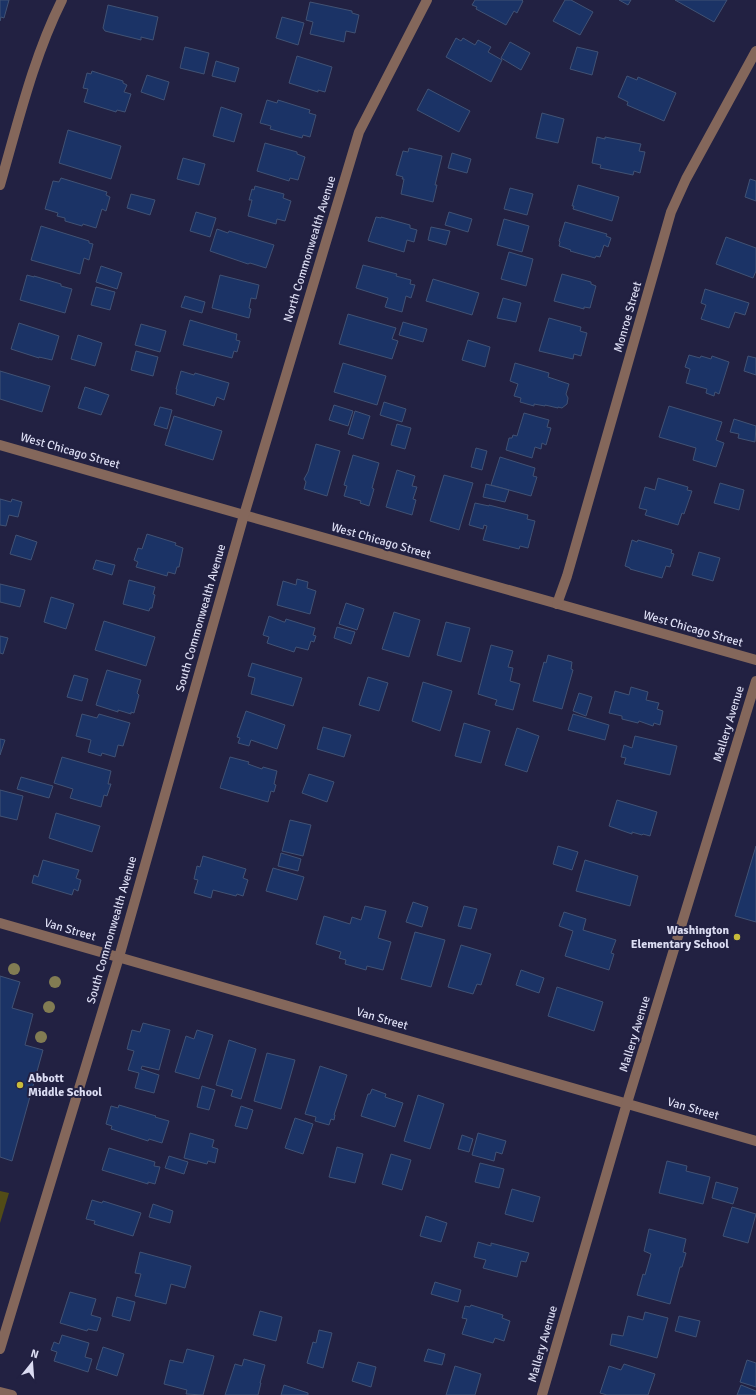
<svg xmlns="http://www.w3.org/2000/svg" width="756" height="1395" viewBox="0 0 756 1395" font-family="Signika,sans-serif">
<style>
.green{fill:#524c17}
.building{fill:#1b3366;stroke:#415274}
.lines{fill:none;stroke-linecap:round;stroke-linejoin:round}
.minor{stroke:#84675b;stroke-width:10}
.tree{fill:#827c53}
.poi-dot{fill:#c8bb3b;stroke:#222142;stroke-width:1.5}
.labels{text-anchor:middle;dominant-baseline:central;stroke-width:4;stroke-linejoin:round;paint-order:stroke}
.street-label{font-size:12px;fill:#dbdcf2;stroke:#222142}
.poi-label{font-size:12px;font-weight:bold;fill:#dbdcf2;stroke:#222142;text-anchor:end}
</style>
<rect width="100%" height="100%" fill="#222142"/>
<path class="green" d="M0,1191L9,1193L0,1223Z"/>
<g class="building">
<path d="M0,0H9L4,18L1,17L0,21Z"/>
<path d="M475,0H522L523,1L517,13L514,11L506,25L476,9L477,7L472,5Z"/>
<path d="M565,0H571L593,12L580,35L553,21Z"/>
<path d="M619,0H631L628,5Z"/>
<path d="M675,0H727L714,22Z"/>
<path d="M310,2L352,11V13L359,15L355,33L346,31L344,42L310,34L313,22L306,20Z"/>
<path d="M108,5L158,17L153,40L141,37V40L105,31L103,28Z"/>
<path d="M282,17L304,23L298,45L276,38Z"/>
<path d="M456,38L461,41L463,38L475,45L478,40L491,47L488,52L502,60L491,82L446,57Z"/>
<path d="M510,42L530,53L521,70L501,58Z"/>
<path d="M185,47L209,53L204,74L180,68Z"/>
<path d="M577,47L598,52L592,75L570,69Z"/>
<path d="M297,56L332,67L325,92L318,90V92L289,83Z"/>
<path d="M216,61L239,68L235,82L212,76Z"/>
<path d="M92,71L123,81V83L127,85L124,92L131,94L125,112L117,110L116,112L84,102L88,89L83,88L87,73L91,74Z"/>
<path d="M147,75L169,82L164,100L141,92Z"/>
<path d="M627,76L637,80L638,77L676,93L664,121L627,105L628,102L618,97Z"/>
<path d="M428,89L470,111L459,132L417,110Z"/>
<path d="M267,100L277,103L278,100L310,110L309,113L316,115L310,137L303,135L302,138L270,129L271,126L260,123Z"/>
<path d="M221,107L242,114L234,142L213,136Z"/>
<path d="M542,113L564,119L558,143L536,138Z"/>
<path d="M68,130L121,146L111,179L59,163Z"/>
<path d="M597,137L605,139V137L641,144L639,151L645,152L640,173L634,171L633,175L600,168L601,165L592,163Z"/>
<path d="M265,143L297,152V154L305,157L298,180L290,178L289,181L257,171Z"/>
<path d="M409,148L442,156L435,185H437L433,202L401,194L404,179H402L403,177L396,175L403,151L408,152Z"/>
<path d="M452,153L471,159L467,173L448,168Z"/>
<path d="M183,158L205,164L199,185L177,179Z"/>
<path d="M61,178L107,192L106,195L110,197L106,211L102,209L96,228L83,224L82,226L65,221V218L57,216L58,213L45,209L53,181L59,182Z"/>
<path d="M750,179L756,181V201L745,197Z"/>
<path d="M578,185L619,197L612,221L573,209L574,206H572Z"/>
<path d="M255,186L284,194L283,198L291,201L285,221L277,219L276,224L248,216L252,200H249L252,189L254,190Z"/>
<path d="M510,188L533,194L527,215L504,209Z"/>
<path d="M131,194L155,200L150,215L127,208Z"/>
<path d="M196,212L216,218L210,237L190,231Z"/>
<path d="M449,212L472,219L468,232L445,225Z"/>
<path d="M376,217L381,218V217L410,225V228L417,230L414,242L407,240L404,252L368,241Z"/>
<path d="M504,219L529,226L522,252L497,245Z"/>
<path d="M565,222L607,234L606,236L611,238L608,247L604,245L600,257L596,256L595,258L570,251L571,250L559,246L560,242L559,241Z"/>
<path d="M41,226L89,241V243L93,244L89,260L84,258L80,274L31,260Z"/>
<path d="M431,227L450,231L446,245L428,240Z"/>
<path d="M217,229L228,233L229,231L274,245L266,268L250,263L248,264L210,251Z"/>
<path d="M726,237L756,248V271L753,278L716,264Z"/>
<path d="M509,252L533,259L526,286L501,279Z"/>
<path d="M363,265L397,274L396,276L411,280L410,284L415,285L411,298L406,296L402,312L385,307L388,298L356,288Z"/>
<path d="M101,266L122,273L117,289L96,282Z"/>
<path d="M562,274L591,282V284L596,286L590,308L584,307V309L554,301Z"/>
<path d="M27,275L34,277V276L61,284V286L72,289L65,313L20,300Z"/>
<path d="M220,275L259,285L256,299L251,298L249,308L251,309L249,318L212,308Z"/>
<path d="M433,279L479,293L472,315L426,301Z"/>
<path d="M96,287L115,292L110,310L91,305Z"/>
<path d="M705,289L749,303L745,315L735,312L729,328L701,319L706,305L701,303Z"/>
<path d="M185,296L205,302L202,313L181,307Z"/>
<path d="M503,298L521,303L516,322L497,318Z"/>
<path d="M348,314L396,328L392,339L398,341L392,359L339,344Z"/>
<path d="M549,318L581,327L580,331L587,333L581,356L574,354L573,359L539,351Z"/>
<path d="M190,320L237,334L236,340L240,341L237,352L234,351L232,358L183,345Z"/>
<path d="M403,322L427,329L423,342L399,335Z"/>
<path d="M19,323L59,336L52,360L39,357V358L11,349Z"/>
<path d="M141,324L166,331L160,352L135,345Z"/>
<path d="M78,335L102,343L95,366L71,359Z"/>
<path d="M468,340L490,347L485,367L462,360Z"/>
<path d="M136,351L158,357L153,376L131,370Z"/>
<path d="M689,355L700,358L701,356L711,359L712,356L729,362L719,394L715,392L714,396L706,393L707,389L686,383L690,369L685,367Z"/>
<path d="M748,356L756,358V375L744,371Z"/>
<path d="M343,363L386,376L377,405L334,392Z"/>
<path d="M515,363L549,373L548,377L569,384L566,394L568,398L567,404L562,408L558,407V408L545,405V406L534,404V406L520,402L521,398L514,396L518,384L510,381Z"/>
<path d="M0,371L50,386L42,412L0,399Z"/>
<path d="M181,371L194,375L195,373L229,383L224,400L217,397L214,406L176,394L177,389H176Z"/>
<path d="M85,387L109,395L101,415L78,408Z"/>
<path d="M384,402L406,409L402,422L380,415Z"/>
<path d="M334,405L353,411L348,426L329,420Z"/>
<path d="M669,406L722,422L716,440L724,443L716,467L693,460L696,448L659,437Z"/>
<path d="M160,407L172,410L167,429L154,425Z"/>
<path d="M355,411L370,416L363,439L348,434Z"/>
<path d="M524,413L549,420L547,427L551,428L546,445L542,443L541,449L535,447L532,458L506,450L509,438H512L513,435L517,436Z"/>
<path d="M174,416L222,431L213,460L165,445Z"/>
<path d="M734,419L756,426L755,442L738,438L739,434L730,432Z"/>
<path d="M397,424L411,428L405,449L391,445Z"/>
<path d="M316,444L340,451L327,496L304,489L306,482L304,479L308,472Z"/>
<path d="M476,448L487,451L482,470L471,467Z"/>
<path d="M353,455L379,463L372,488L374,489L369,506L360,503L361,501L344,496L347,486L344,485Z"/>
<path d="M500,457L535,468L533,476L537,477L531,496L491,485Z"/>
<path d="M397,470L415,476L412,486L417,487L413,499L416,500L412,515L386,507Z"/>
<path d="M444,475L473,483L459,530L430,521Z"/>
<path d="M658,478L688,487L687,490L692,491L684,514L682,513L678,525L645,515L647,510L639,508L645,487L655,490Z"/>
<path d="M720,483L744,490L739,510L714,503Z"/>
<path d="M486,484L509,490L505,502L483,497Z"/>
<path d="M0,499L11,502L12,499L22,502L18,517L9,515L6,526L0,525Z"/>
<path d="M475,503L489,506V505L528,515L527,519L535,521L528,548L520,546L519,549L483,540L487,526L484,525L483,529L469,525Z"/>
<path d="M147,534L176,543L175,545L183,548L179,567H177L175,574L168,572L167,576L136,567L138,562L134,560L138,548L142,549Z"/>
<path d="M16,535L37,542L31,560L10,554Z"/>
<path d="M632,540L637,542L638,540L672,550L671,553L674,554L670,567L666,566L662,578L630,569V568L625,566Z"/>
<path d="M699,552L720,558L713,581L692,575Z"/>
<path d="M96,560L115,565L112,575L93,569Z"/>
<path d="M297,579L308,582L307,588L316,591L310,614L277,605L283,581L296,585Z"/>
<path d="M129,580L155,587L153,594L155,595L152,608H150L149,611L123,604Z"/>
<path d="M0,584L25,590L20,607L0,602Z"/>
<path d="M51,597L74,604L66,629L44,622Z"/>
<path d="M346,603L364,609L357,630L339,624Z"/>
<path d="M394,612L420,620L409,657L382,649Z"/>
<path d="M269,616L284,622H285L286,619L315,628L313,635L316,636L314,642L311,641L308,650L296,647L294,652L267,643L269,637L263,635Z"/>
<path d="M104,621L155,637L146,666L95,650Z"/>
<path d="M446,622L470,628L461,662L437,655Z"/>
<path d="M337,627L355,632L351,644L334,638Z"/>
<path d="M0,636L8,638L3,654L0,653Z"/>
<path d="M491,645L513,651L508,667L513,668L510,681L520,684L513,710L495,705L497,700L478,694Z"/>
<path d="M548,655L572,662L571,669L573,670L562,709L533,701L544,662L546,663Z"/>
<path d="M252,663L302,678L293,706L251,694L255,678L248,676Z"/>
<path d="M107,670L141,680L137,693L139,695L134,713L131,712V714L118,710V712L96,705Z"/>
<path d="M74,675L88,679L82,701L67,697Z"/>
<path d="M368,677L388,683L379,711L359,705Z"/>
<path d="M423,682L452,691L440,731L412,721Z"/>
<path d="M631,687L648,692L646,700L659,703L657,709L663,711L660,725L654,723L653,726L639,721L638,723L622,719V716L609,713L615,691L629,695Z"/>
<path d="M579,693L592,697L586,716L573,711Z"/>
<path d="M246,711L285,725L277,749L251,740L249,746L238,743L240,738L237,737Z"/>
<path d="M82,714L97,718L99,714L130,723L123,746L118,745L115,757L102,753L101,756L88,752L91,740L76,736Z"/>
<path d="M573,714L609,725L605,740L568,730Z"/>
<path d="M464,723L490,731L481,763L455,756Z"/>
<path d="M323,727L351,735L344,757L317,749Z"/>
<path d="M517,728L539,736L527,772L505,765Z"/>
<path d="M635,736L677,746L670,775L624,764L626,758L621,757L624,745L632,748Z"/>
<path d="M0,739L5,740L0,755Z"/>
<path d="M62,757L111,771L108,784H111L107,796L104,795L101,807L70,798L73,789L54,783Z"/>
<path d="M230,757L249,762L248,764L262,769L263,767L277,771L274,784L276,785L274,792L271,791L268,802L220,788Z"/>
<path d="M309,774L334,782L327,802L302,793Z"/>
<path d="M21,777L53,786L49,798L17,789Z"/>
<path d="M0,790L23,796L17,820L0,816Z"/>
<path d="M617,800L657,812L650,836L643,834L642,835L632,832V834L609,826Z"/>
<path d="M56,813L100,826L92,852L49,838Z"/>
<path d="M290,820L311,825L303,856L282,851Z"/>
<path d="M558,846L578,852L572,870L553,864Z"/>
<path d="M756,846V922L735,916Z"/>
<path d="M281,853L301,859L298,871L278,866Z"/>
<path d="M203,856L246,869L243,878L248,880L243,896L237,894L236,896L213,890L211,898L194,893L198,880L194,879L197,866L200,867Z"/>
<path d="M43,860L79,870L76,878L81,880L78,891L74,889L72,895L32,883L34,875L38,877Z"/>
<path d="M585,860L638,876L630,906L576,891Z"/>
<path d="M273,868L304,877L297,900L266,891Z"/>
<path d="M413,902L428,907L422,927L406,922Z"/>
<path d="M365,906L386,911L378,938L391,942L383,970L367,966L366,970L345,964L346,960L339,958L341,952L316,944L324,916L350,924L352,917L361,920Z"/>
<path d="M464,906L477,909L471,929L458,926Z"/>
<path d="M564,912L586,919L583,930L616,940L611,953L614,954L609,970L565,956L573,931L559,926Z"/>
<path d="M415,932L445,940L431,987L401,979Z"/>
<path d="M461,945L491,954L481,985L477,984L473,994L448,987Z"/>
<path d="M521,970L544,978L539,993L516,985Z"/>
<path d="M0,976L20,982L12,1008L33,1014L25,1045L43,1050L12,1161L0,1157Z"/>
<path d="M557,987L603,1002L594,1031L548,1016Z"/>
<path d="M143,1023L170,1030L159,1070L142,1066L141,1069L159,1075L154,1093L135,1088L139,1073L128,1070L134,1051L127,1049L132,1030L140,1032Z"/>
<path d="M197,1030L213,1035L199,1079L175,1072L186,1036L194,1039Z"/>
<path d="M229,1040L256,1049L241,1099L231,1096L233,1090L216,1085Z"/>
<path d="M267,1053L295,1060L281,1109L254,1101Z"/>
<path d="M320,1066L347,1075L334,1115H335L334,1120L331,1119L329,1125L315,1121L316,1117L305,1114Z"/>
<path d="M202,1086L215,1090L209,1110L197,1107Z"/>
<path d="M372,1089L386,1094L385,1097L403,1103L395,1127L361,1116L368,1094H370Z"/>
<path d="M418,1095L444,1104L430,1149L404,1141Z"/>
<path d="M119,1105L156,1116L155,1117L169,1121L162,1143L149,1139L148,1141L111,1129L112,1126L106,1124L111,1106L118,1108Z"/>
<path d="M241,1106L253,1110L247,1129L235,1126Z"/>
<path d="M295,1118L313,1124L303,1154L285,1148Z"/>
<path d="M190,1133L214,1140L212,1147L218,1149L215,1163L208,1161L207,1164L184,1158Z"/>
<path d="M478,1133L506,1141L502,1154L496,1152L494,1161L472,1155Z"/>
<path d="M462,1135L473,1139L469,1152L458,1149Z"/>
<path d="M337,1147L363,1154L355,1183L329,1177Z"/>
<path d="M109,1148L155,1162L154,1166L160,1167L155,1184L148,1182V1184L102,1170Z"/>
<path d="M391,1154L411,1160L402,1190L382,1184Z"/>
<path d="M169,1156L188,1162L184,1174L165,1168Z"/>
<path d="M667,1161L687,1166L686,1171L710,1177L703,1204L659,1193Z"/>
<path d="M480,1163L504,1169L499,1188L475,1182Z"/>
<path d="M716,1182L738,1188L733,1204L712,1198Z"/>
<path d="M512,1189L540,1197L533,1222L505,1214Z"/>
<path d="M92,1200L102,1203L103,1201L141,1213L133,1236L94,1224L95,1221L86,1219Z"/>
<path d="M153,1204L173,1211L170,1223L149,1217Z"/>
<path d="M732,1207L756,1214L748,1243L723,1236Z"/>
<path d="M426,1216L447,1223L441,1242L420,1236Z"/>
<path d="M649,1229L686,1239L683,1252L686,1253L682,1267H680L670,1304L637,1295L643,1274L645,1275L651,1254L644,1251Z"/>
<path d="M478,1242L491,1246V1243L529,1253L526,1262L521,1261L517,1277L483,1268L486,1260L474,1257Z"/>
<path d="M140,1252L191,1266L185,1288L171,1284L166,1304L135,1296L141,1274L135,1273Z"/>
<path d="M435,1282L461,1290L458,1302L431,1294Z"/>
<path d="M70,1292L96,1299L91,1315L101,1318L97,1331L88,1329L87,1331L60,1323Z"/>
<path d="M117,1297L135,1302L130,1321L112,1316Z"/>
<path d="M471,1305L503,1315L502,1318L510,1321L504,1341L495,1338L493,1343L462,1334L467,1319L462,1318L465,1306L470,1307Z"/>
<path d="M260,1311L282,1317L276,1341L253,1335Z"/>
<path d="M645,1312L668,1318L657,1358L610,1345L612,1334L623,1336L628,1316L643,1320Z"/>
<path d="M679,1316L700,1321L696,1337L675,1331Z"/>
<path d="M319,1330L332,1333L323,1368L307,1363L313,1342L316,1343Z"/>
<path d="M62,1335L89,1343L85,1357L92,1359L88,1372L54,1361L57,1352L51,1350L54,1342L59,1344Z"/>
<path d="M103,1347L124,1354L117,1376L96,1369Z"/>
<path d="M187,1349L214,1356L203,1395L186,1394L187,1390L164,1384L170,1360L183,1363Z"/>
<path d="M428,1349L445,1354L442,1365L424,1361Z"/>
<path d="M244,1359L265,1365L260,1383H261L258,1395H225L235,1364L242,1366Z"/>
<path d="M747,1360L756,1363V1387L740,1382Z"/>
<path d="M358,1362L376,1367L371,1387L352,1381Z"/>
<path d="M624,1364L655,1374L648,1395H607L600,1393L609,1366L621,1370Z"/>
<path d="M455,1366L481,1374L475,1395H446Z"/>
<path d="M284,1385L308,1393V1395H281Z"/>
<path d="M741,1385L756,1391V1395H737Z"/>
</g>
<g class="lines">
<g class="minor">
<path d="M0,185C18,123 33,58 62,0"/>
<path d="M0,445L244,515L756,660"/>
<path d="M557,604L567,576L671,212L686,179L756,51"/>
<path d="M0,923L756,1141"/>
<path d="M0,1349L119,957L244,515L359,132L427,0"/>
<path d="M0,1392L12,1395"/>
<path d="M542,1395L627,1103L756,681"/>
</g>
</g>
<g class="tree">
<circle cx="14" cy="969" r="6"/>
<circle cx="55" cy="982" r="6"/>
<circle cx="49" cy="1007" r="6"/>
<circle cx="41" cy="1037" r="6"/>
</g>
<g class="poi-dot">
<circle cx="737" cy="937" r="4"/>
<circle cx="20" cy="1085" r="4"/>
</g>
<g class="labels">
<g class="street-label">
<text transform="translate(310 249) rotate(-73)">North Commonwealth Avenue</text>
<text transform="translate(628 317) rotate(-74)">Monroe Street</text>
<text transform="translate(70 451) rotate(16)">West Chicago Street</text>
<text transform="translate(381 541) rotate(16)">West Chicago Street</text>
<text transform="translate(201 618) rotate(-74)">South Commonwealth Avenue</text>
<text transform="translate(693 629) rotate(16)">West Chicago Street</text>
<text transform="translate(729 724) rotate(-73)">Mallery Avenue</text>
<text transform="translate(70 930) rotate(16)">Van Street</text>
<text transform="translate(112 930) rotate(-74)">South Commonwealth Avenue</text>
<text transform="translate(382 1019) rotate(16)">Van Street</text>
<text transform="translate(635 1034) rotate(-73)">Mallery Avenue</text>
<text transform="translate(693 1109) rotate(16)">Van Street</text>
<text transform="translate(543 1344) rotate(-74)">Mallery Avenue</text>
</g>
<g class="poi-label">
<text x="729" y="930">Washington<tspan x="729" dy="14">Elementary School</tspan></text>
<text x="28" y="1078" text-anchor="start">Abbott<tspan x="28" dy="14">Middle School</tspan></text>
</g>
</g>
<g transform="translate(32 1363) rotate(17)" stroke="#222142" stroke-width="3" paint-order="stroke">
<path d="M0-3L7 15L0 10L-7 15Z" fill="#dbdcf2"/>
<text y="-6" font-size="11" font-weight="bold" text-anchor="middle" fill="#dbdcf2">N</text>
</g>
</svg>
